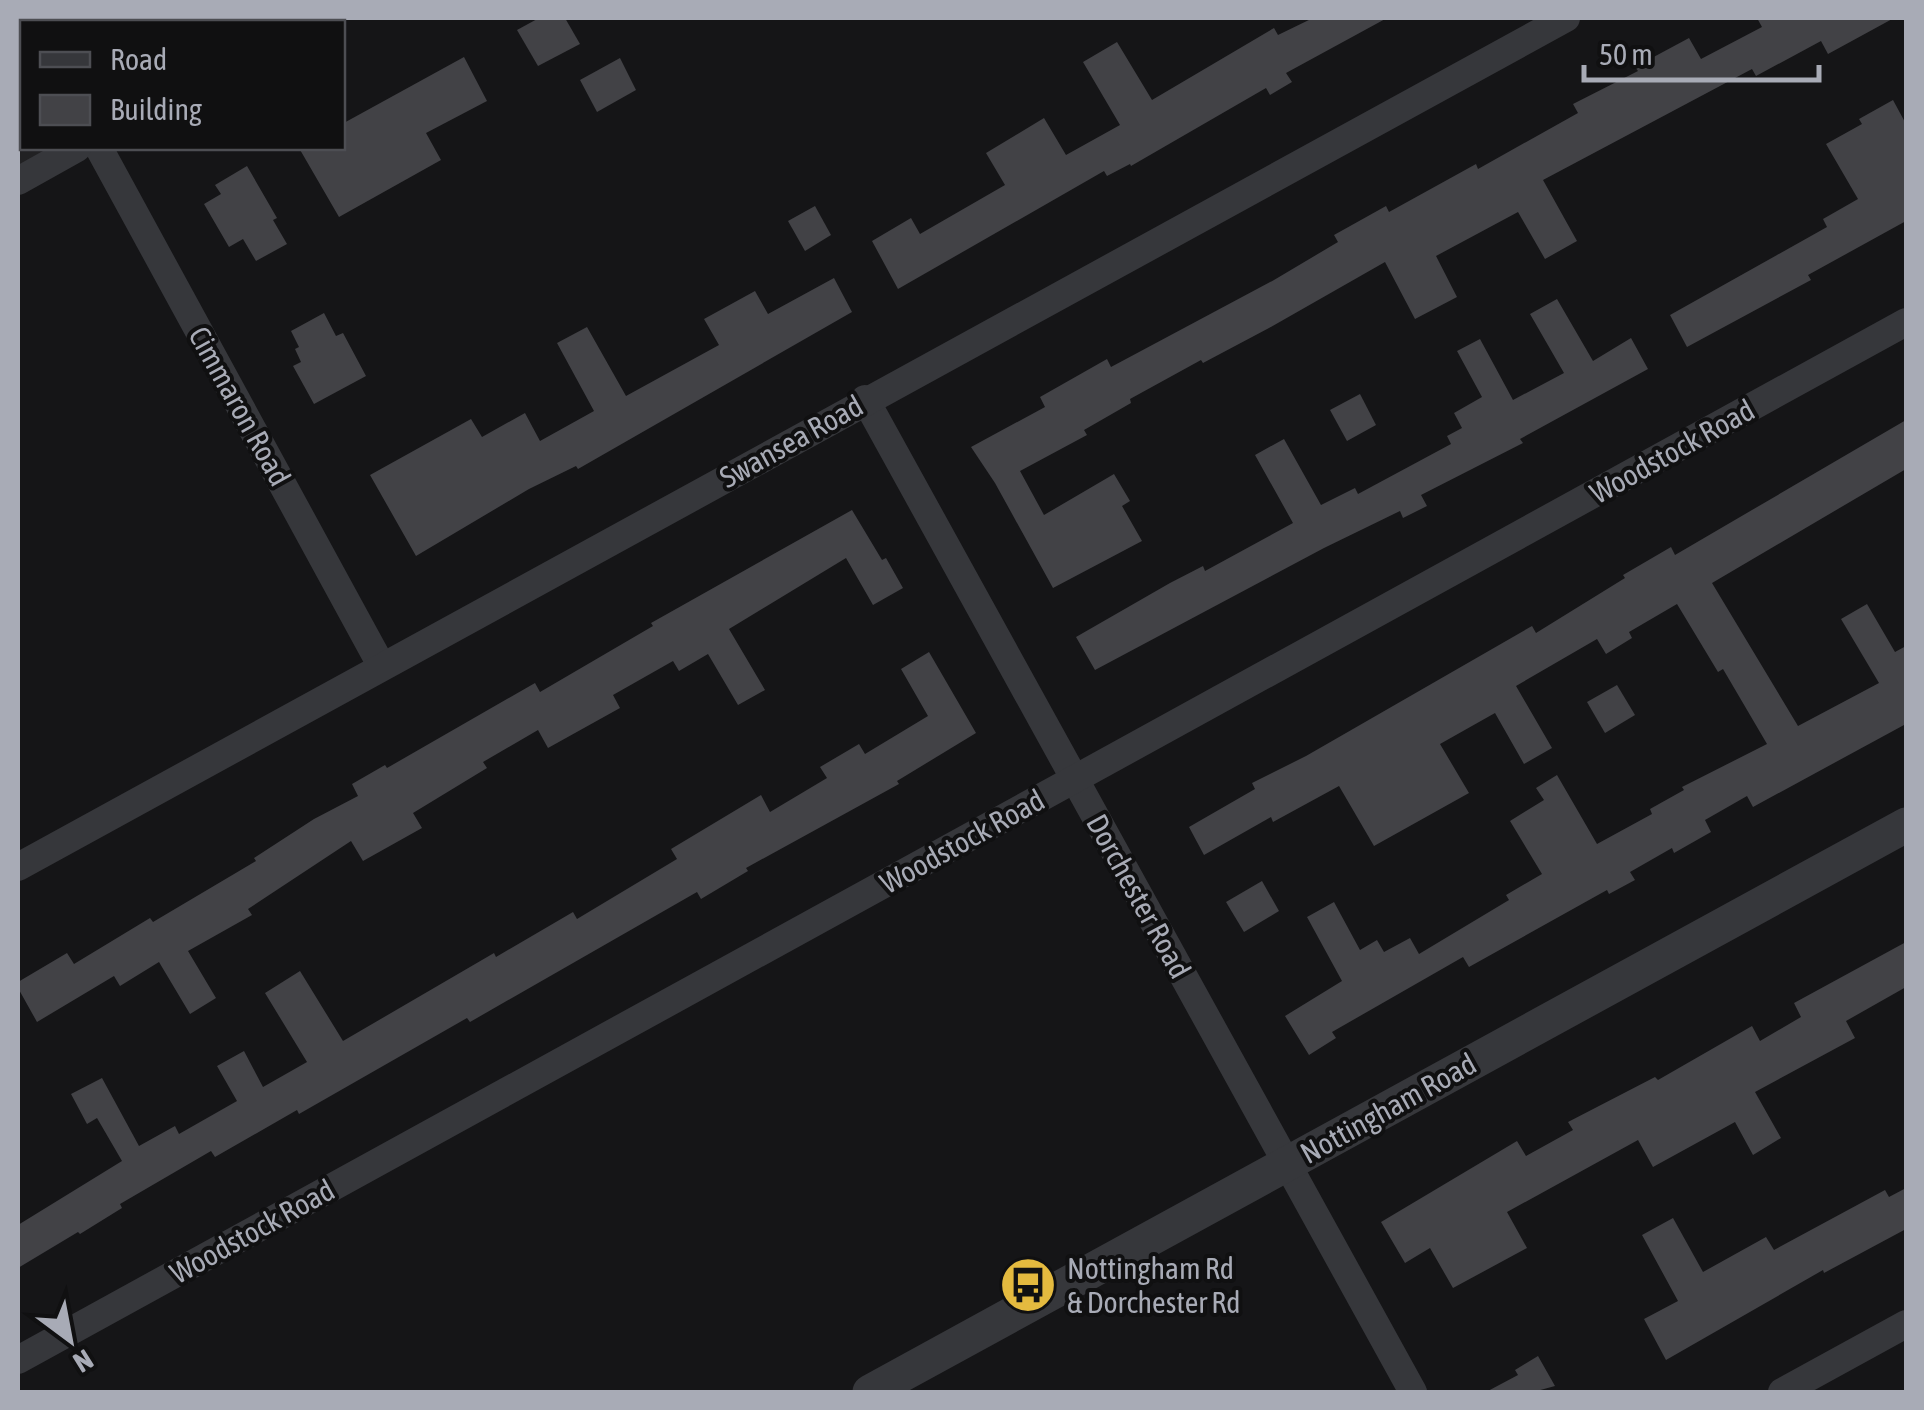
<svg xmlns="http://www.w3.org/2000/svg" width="1924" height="1410" viewBox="0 0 1924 1410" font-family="'Asap Condensed',sans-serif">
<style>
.built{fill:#212123}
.building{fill:#424246}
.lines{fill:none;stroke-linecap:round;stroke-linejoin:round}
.minor{stroke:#36373b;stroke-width:28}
.tertiary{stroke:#36373b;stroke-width:35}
.labels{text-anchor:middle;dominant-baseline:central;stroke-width:8;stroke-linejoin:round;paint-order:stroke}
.street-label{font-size:30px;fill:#a8abb6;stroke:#101011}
.poi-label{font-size:30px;fill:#a8abb6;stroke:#101011;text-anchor:start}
</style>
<rect width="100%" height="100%" fill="#151517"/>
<path class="built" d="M18,35L22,44V148H51L18,166Z"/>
<g class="building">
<path d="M539,18H565L580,44L538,66L517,30Z"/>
<path d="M1313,18H1387L1286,73L1292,82L1270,95L1266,88L1131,166L1130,164L1107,176L1104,171L898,289L872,241L911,218L920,234L1005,185L986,153L1044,118L1066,155L1120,125L1083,62L1117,42L1152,100L1274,28L1278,35Z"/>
<path d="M1757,18H1894L1828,54L1821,41L1756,76L1752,69L1543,180L1577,241L1545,259L1518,212L1436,256L1457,297L1415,319L1385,262L1269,328L1203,363L1201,360L1130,399L1131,403L1084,430L1087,435L1020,471L1044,515L1114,474L1130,501L1122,506L1142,541L1053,588L995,483L971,447L1045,407L1040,397L1107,359L1111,367L1274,280L1338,242L1334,235L1386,206L1389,212L1476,164L1478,169L1578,113L1573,104L1638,71L1635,67L1689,38L1701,59L1762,27Z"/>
<path d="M464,57L487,101L426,133L441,160L339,217L299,148H342V124Z"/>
<path d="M620,58L636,90L597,112L580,80Z"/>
<path d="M1893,100L1906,124V221L1808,275L1811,280L1687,347L1670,315L1827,227L1823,219L1858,199L1826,144L1862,124L1859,119Z"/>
<path d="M247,166L277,218L273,220L287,244L256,261L243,239L229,247L204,204L221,194L215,185Z"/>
<path d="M815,206L831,235L805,251L788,221Z"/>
<path d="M834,278L852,312L578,469L576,466L529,489L416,556L370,475L471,419L482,437L525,413L540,441L594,411L557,343L587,327L626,396L719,345L704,319L755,291L768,314Z"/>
<path d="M1557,299L1593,361L1631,338L1648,369L1520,439L1523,443L1421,495L1427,506L1403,518L1400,511L1324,548L1095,670L1076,637L1170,583L1203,566L1205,571L1293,523L1255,455L1284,439L1321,505L1355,488L1358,494L1451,444L1447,436L1462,428L1454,413L1482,397L1457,351L1480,339L1513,400L1564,373L1530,314Z"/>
<path d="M324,313L336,336L343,333L366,376L314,404L293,366L301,362L295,349L299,347L291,331Z"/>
<path d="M1360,394L1376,425L1347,441L1330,410Z"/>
<path d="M1906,420V469L1712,583L1798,726L1879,683L1841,619L1867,604L1895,652L1906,646V730L1904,725L1753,807L1747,796L1705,820L1711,832L1674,853L1672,848L1630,872L1635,880L1609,894L1607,890L1469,967L1463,957L1332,1032L1336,1038L1309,1055L1285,1016L1342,981L1307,917L1334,902L1360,950L1377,940L1384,952L1410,938L1419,954L1509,900L1506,895L1542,874L1510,821L1544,800L1536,788L1557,775L1597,844L1652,814L1650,809L1684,790L1682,787L1767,744L1723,669L1718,672L1677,604L1629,632L1632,638L1606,654L1597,639L1516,686L1552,748L1524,764L1495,713L1440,744L1469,793L1374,846L1339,786L1273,822L1271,817L1204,855L1189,827L1255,789L1252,783L1306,756L1532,626L1536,633L1625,578L1623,575L1671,547L1675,555Z"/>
<path d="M852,510L882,560L886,558L903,588L873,605L846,558L729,629L765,690L738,705L708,654L679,671L673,661L613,695L620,708L548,748L538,730L483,762L487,768L413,813L422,828L363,861L351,841L248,909L252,915L188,951L216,998L190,1014L159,962L120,986L114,976L37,1022L18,988V982L67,953L74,964L150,918L153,922L256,861L254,858L314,819L358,796L352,784L385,765L387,768L535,683L540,692L653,626L651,623Z"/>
<path d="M929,652L976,733L897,781L899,784L746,868L748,871L701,899L697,892L470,1022L467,1018L299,1114L297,1110L215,1157L211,1151L120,1204L122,1208L80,1234L78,1232L18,1268V1225L122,1161L97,1118L87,1124L71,1094L102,1078L139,1146L175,1126L179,1134L237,1101L217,1066L244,1051L263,1087L307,1062L265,993L300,971L343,1041L494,953L496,957L573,912L577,919L677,859L671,849L761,795L770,812L827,778L820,767L859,744L865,754L928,716L901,669Z"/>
<path d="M1617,685L1635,715L1605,733L1587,702Z"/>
<path d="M1262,881L1279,911L1244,932L1226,902Z"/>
<path d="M1906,942V987L1846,1021L1855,1038L1755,1092L1781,1138L1753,1155L1735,1122L1653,1167L1638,1140L1507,1212L1527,1248L1453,1288L1430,1248L1405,1263L1381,1222L1517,1141L1526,1156L1573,1130L1568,1122L1655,1077L1658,1080L1752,1026L1760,1041L1801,1017L1794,1003Z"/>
<path d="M1906,1188V1229L1824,1273L1823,1270L1666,1360L1644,1319L1678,1301L1642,1235L1673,1218L1703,1272L1766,1237L1774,1250L1885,1190L1889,1197Z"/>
<path d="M1538,1356L1555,1386L1533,1392H1486L1518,1375L1515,1370Z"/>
</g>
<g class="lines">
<g class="minor">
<path d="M28,18L31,22"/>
<path d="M306,22L315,18"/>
<path d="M99,148L381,665"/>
<path d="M18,181L77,148"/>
<path d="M865,399L1413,1392"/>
<path d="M18,867L1566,18"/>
<path d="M18,1360L1906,322"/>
<path d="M1782,1392L1906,1324"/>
</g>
<path class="tertiary" d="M870,1392L1906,825"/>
</g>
<defs>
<g id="bus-disc" transform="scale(2.875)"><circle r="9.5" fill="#e4ba3f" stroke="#101011"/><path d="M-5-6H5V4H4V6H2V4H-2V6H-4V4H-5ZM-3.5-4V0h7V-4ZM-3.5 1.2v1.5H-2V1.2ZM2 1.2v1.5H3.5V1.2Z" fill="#111"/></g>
</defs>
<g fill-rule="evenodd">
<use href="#bus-disc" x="1028" y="1285"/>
</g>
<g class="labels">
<g class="street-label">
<text transform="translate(240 406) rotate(61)">Cimmaron Road</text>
<text transform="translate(791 441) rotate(-29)">Swansea Road</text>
<text transform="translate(1672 451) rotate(-29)">Woodstock Road</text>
<text transform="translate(962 841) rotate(-29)">Woodstock Road</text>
<text transform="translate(1139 896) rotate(61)">Dorchester Road</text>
<text transform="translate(1388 1108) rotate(-29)">Nottingham Road</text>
<text transform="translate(252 1231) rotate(-29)">Woodstock Road</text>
</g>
<g class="poi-label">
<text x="1067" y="1268">Nottingham Rd<tspan x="1067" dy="34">&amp; Dorchester Rd</tspan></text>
</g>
</g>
<rect width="1924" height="1410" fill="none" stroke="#a8abb6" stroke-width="40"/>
<rect x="20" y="20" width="325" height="130" fill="#101011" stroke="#4d4e53" stroke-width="2.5"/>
<rect x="40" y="52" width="50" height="15" fill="#36373b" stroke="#4d4e53" stroke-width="2.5"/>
<text x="110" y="70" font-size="30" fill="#a8abb6">Road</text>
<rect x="40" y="95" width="50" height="30" fill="#424246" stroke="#4d4e53" stroke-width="2.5"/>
<text x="110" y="120" font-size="30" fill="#a8abb6">Building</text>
<g transform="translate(70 1340) rotate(148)" stroke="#101011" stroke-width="8" paint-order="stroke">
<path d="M0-8L18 38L0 25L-18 38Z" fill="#a8abb6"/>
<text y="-15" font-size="28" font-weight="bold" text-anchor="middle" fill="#a8abb6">N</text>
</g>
<path d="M1584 65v15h235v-15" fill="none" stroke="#a8abb6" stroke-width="5"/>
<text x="1599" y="65" font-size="30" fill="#a8abb6" stroke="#101011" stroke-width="8" paint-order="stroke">50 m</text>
</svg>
